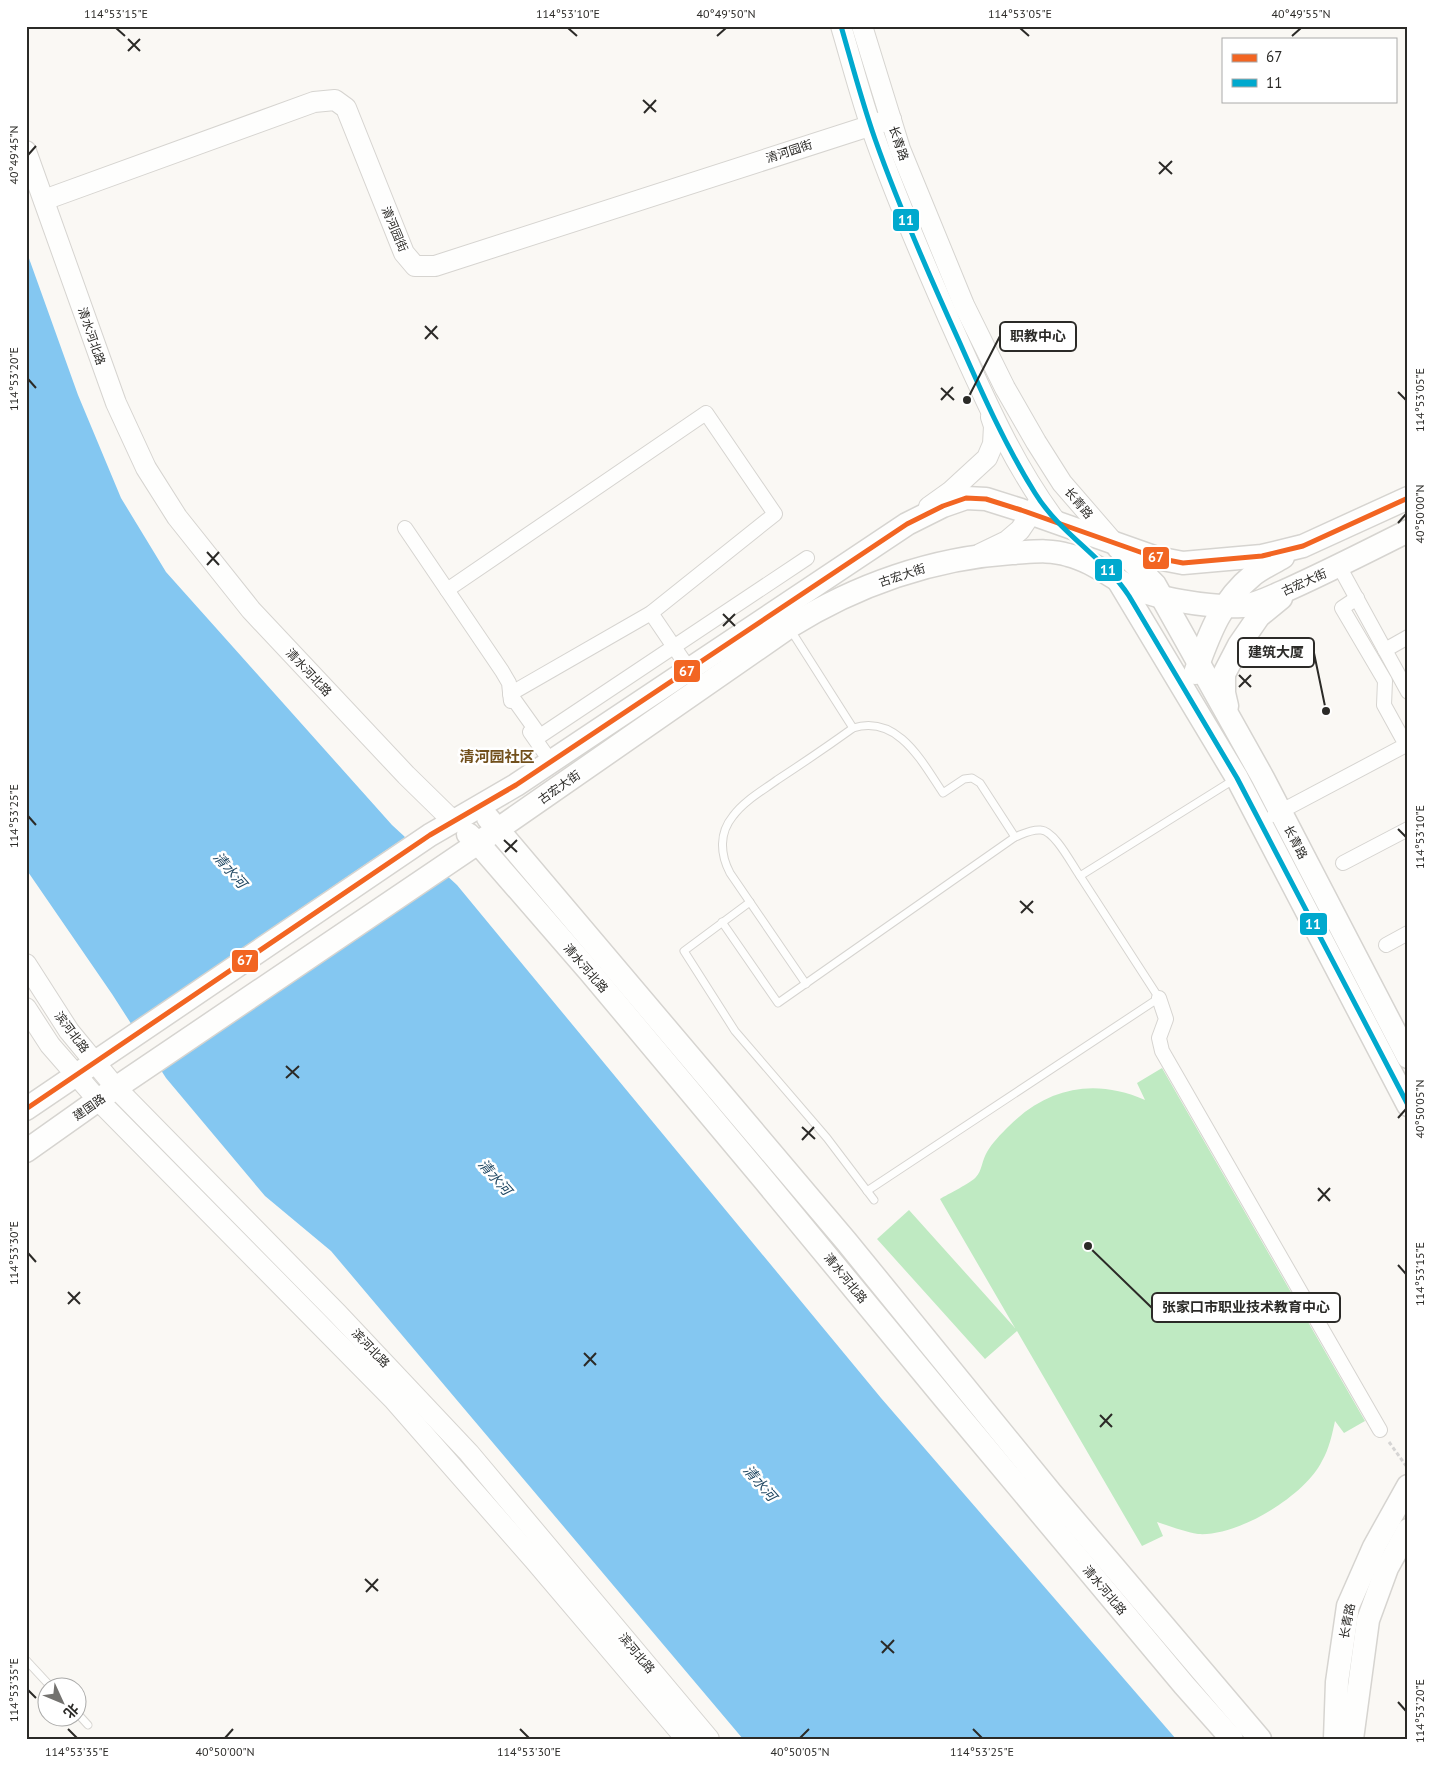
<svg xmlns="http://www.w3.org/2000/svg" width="1434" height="1765" viewBox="0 0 1434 1765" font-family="'PT Sans','Noto Sans SC',sans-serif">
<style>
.green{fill:#bfeac2}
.water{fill:#84c7f1}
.pier{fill:#faf8f4}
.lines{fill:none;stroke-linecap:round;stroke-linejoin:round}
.lane-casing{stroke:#d6d4d0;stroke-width:9}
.street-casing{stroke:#d6d4d0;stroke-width:16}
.secondary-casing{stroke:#d6d4d0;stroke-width:22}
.primary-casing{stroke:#d6d4d0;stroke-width:25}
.path{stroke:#d6d5d4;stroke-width:3;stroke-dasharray:4 2.5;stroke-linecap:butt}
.lane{stroke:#fefefd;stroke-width:7}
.street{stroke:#fefefd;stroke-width:14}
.secondary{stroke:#fefefd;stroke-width:20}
.primary{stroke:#fefefd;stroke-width:22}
.bus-1-casing{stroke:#fff;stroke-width:9}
.bus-2-casing{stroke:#fff;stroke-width:9}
.bus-1{stroke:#f26522;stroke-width:5}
.bus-2{stroke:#00a9ce;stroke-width:5}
.ticks{fill:none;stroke:#2b2a27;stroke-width:2}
.labels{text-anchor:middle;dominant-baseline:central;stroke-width:5;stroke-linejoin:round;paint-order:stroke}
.street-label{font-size:12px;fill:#2b2a27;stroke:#fff}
.water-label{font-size:14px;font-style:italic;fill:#234a65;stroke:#fff}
.quarter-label{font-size:15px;font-weight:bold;fill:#71501c;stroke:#fff}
.leader{fill:none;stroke:#2b2a27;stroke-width:2}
.callout-dot{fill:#2b2a27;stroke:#fff;stroke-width:2}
.callout{fill:#fff;stroke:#2b2a27;stroke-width:2}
.callout-label{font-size:14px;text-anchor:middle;font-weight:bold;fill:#2b2a27}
.line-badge{stroke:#fff;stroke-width:2}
.badge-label{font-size:14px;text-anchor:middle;font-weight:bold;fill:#fff}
.neatline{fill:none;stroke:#2b2a27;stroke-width:2}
.ticks-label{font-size:12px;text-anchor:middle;fill:#2b2a27}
</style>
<rect width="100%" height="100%" fill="#faf8f4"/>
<path class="green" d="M1162,1068L1365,1421L1344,1433L1335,1421C1332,1435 1329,1449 1322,1461C1305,1496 1237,1537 1198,1534C1185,1532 1170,1526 1157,1522L1163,1536L1142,1546L1017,1331L985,1359L877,1239L909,1210L1015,1328L940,1199C948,1194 971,1183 976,1177C982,1171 982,1160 987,1152C992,1143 1001,1134 1009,1126C1048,1087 1095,1078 1145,1100L1137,1083Z"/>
<path class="water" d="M26,250L78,395L121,498L166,572L392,825L457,885L881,1398L1176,1739H743L331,1251L265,1196L166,1078L112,994L26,869Z"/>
<path class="pier" d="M407,836L447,873L158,1070L129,1025Z"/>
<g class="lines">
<g class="lane-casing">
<g id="lane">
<path d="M790,629L853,728"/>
<path d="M750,902L684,951L735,1031L827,1138L874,1200"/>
<path d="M722,922L778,1003L1015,837"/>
<path d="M806,984L730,873C720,854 719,833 733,816C744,801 762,791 777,780C803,763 828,746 853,728C898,714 922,762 943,793L964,779L972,778L980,783L1015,837C1023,834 1031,829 1041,830C1055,831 1072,865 1080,876"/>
<path d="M867,1191L1159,998L1080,876L1235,779"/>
<path d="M26,1660L52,1688"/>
<path d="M78,1714L88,1725"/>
</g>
</g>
<g class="street-casing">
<g id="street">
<path d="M405,528L502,671L509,683L511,701"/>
<path d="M1339,566L1408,692"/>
<path d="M447,590L706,413L775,514L651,613L510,694L540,736L807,558"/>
<path d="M651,613L689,669"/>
<path d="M1385,650L1408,637"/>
<path d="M530,732L551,762"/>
<path d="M1274,815L1406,745L1384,705L1385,681L1342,608L1357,598"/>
<path d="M1343,863L1408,829"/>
<path d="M1386,945L1408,933"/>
<path d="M1159,998L1166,1019L1159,1038L1162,1051L1380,1430"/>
</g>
</g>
<g class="secondary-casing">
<g id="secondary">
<path d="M841,26C852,63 862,102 875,138C900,208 930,277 960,344C988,406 1016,469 1057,523"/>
<path d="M862,26L900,149L964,305L1005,388L1036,442L1062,483L1114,543"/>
<path d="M26,151L116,403L146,468L177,517L251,610L406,775L454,822"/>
<path d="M44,200L314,102L335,100L346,108L404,253L415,266H435L891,119"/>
<path d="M929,507L950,492L987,458L993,444L994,426L991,417"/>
<path d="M980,554L1007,541L1020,530L1039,502"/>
<path d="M26,964L69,1031L116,1088L337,1313L469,1453L709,1739"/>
<path d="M26,1008L50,1045L98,1100L393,1399L534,1560L686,1739"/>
</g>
</g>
<g class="primary-casing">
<g id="primary">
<path d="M1118,547L1155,585L1263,778L1408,1057"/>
<path d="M1118,580L1237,778L1408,1105"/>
<path d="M1195,673C1209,635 1220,602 1253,575C1262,568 1273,563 1283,557"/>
<path d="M1227,706L1224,693V674L1239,645L1259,616L1281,598"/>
<path d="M488,818L846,1241L1051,1493L1260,1739"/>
<path d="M468,834L478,843L590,972L765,1181L945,1399L1184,1685L1232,1739"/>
<path d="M26,1109L430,835L516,785L907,524L943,506L966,498L986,499L1021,510L1157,558L1183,563L1262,556L1303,546L1408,498"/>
<path d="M26,1151L98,1100L478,843L789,627C856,585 933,558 1012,553C1031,552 1050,549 1068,555C1089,560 1107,574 1125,584C1154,599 1211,608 1243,606C1258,604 1275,595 1289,589C1329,571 1368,551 1408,531"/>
<path d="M1335,1739L1337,1682L1348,1606L1374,1547L1408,1486"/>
<path d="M1352,1739L1368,1620L1387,1568L1408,1530"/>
</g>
</g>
<path class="path" d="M1389,1442L1407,1467"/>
<use href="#lane" class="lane"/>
<use href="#street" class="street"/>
<use href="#secondary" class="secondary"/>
<use href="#primary" class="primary"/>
<g class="bus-1-casing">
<path id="bus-1" d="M26,1109L430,835L516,785L907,524L943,506L966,498L986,499L1021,510L1157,558L1183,563L1262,556L1303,546L1408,498"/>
</g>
<g class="bus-2-casing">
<path id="bus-2" d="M841,26C852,64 862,102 875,139C899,207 929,275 959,341C982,393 1005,445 1035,493C1060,534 1103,556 1129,596L1237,778L1408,1105"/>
</g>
<use href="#bus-1" class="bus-1"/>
<use href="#bus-2" class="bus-2"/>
</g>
<path class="ticks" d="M116,28L125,36M568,28L577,36M1020,28L1029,36M717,36L726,28M1292,36L1301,28M128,39L140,51M128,51L140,39M643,100L656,112M644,113L656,100M28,155L36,146M1159,162L1172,174M1159,174L1172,161M425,326L438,339M425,339L437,326M28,379L36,388M941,388L954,400M1398,392L1406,400M941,400L953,387M1398,523L1406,514M207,552L219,565M207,565L219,552M723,614L735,626M723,626L735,614M1239,675L1251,687M1239,687L1251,675M28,816L36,825M1398,829L1406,837M504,840L517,852M505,852L517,840M1020,901L1033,913M1021,913L1033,901M286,1066L299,1078M286,1078L299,1066M1398,1118L1406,1109M802,1127L815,1139M802,1140L814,1127M1318,1188L1330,1201M1318,1201L1330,1188M28,1253L36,1262M1398,1265L1406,1274M68,1292L80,1304M68,1304L80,1292M584,1353L596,1365M584,1366L596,1353M1100,1415L1112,1427M1100,1427L1112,1414M365,1579L378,1591M366,1592L378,1579M881,1641L894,1653M882,1653L894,1640M28,1690L36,1698M1398,1702L1406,1711M68,1729L77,1738M520,1729L529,1738M973,1729L982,1738M225,1738L233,1729M800,1738L809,1729"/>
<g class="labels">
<g class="street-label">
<text transform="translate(899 143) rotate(71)">长青路</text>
<text transform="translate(789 151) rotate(-18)">清河园街</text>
<text transform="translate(395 229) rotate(67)">清河园街</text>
<text transform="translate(92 336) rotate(71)">清水河北路</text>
<text transform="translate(1079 503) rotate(50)">长青路</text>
<text transform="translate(902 575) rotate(-18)">古宏大街</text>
<text transform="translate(1304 582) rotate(-24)">古宏大街</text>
<text transform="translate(309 672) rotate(47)">清水河北路</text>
<text transform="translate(559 787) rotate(-35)">古宏大街</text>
<text transform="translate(1296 842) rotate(63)">长青路</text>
<text transform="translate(586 968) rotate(49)">清水河北路</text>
<text transform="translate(72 1032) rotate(53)">滨河北路</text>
<text transform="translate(89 1107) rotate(-35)">建国路</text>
<text transform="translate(846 1278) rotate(51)">清水河北路</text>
<text transform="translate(371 1348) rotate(46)">滨河北路</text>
<text transform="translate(1105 1590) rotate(50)">清水河北路</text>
<text transform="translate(1347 1621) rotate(-79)">长青路</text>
<text transform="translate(637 1653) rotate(50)">滨河北路</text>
</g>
<g class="water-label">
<text transform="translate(230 870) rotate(49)">清水河</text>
<text transform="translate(495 1177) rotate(49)">清水河</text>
<text transform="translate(760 1483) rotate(49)">清水河</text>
</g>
<g class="quarter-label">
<text x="497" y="756">清河园社区</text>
</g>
</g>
<path class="leader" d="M967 400L1000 336M1326 711L1314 653M1088 1246L1152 1308"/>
<g class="callout-dot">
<circle cx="967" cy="400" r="5"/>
<circle cx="1326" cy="711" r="5"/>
<circle cx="1088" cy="1246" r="5"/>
</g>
<g class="callout">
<rect x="1000" y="322" width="76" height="29" rx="5"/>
<rect x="1238" y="638" width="76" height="29" rx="5"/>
<rect x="1152" y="1293" width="188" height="29" rx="5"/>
</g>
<g class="callout-label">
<text x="1038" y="341">职教中心</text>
<text x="1276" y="657">建筑大厦</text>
<text x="1246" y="1312">张家口市职业技术教育中心</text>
</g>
<g class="line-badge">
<rect x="892" y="208" width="28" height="24" rx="5" fill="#00a9ce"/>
<rect x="1142" y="546" width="28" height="24" rx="5" fill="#f26522"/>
<rect x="1094" y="558" width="29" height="24" rx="5" fill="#00a9ce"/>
<rect x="673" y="659" width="28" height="24" rx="5" fill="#f26522"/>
<rect x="1299" y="912" width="29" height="24" rx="5" fill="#00a9ce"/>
<rect x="231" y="949" width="28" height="24" rx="5" fill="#f26522"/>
</g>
<g class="badge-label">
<text x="906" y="225">11</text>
<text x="1156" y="562">67</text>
<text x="1108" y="575">11</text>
<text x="687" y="676">67</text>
<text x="1313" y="929">11</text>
<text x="245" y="965">67</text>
</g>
<rect width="1434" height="1765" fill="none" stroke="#ffffff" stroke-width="55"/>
<rect x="1222" y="38" width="175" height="65" fill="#ffffff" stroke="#aaaaa9"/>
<rect x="1232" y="54" width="25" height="8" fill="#f26522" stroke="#aaaaa9"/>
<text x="1266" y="62" font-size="15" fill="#2b2a27">67</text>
<rect x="1232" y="79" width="25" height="8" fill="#00a9ce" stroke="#aaaaa9"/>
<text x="1266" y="88" font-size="15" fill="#2b2a27">11</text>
<g transform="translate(62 1702) rotate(134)"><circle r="24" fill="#ffffff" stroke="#aaaaa9"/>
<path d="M0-4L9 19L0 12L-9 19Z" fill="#73726f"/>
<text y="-8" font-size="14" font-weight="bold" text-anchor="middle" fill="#2b2a27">北</text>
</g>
<rect x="28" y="28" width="1378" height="1710" class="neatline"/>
<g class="ticks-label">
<text x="116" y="18">114°53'15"E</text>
<text x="568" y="18">114°53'10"E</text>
<text x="726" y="18">40°49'50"N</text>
<text x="1020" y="18">114°53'05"E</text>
<text x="1301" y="18">40°49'55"N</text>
<text transform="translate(14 155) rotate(-90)" y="4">40°49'45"N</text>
<text transform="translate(14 379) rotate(-90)" y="4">114°53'20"E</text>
<text transform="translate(1420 400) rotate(-90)" y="4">114°53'05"E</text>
<text transform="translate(1420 514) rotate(-90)" y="4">40°50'00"N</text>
<text transform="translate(14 816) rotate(-90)" y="4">114°53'25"E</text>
<text transform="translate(1420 837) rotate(-90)" y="4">114°53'10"E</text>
<text transform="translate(1420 1109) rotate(-90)" y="4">40°50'05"N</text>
<text transform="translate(14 1253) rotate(-90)" y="4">114°53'30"E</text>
<text transform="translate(1420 1274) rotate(-90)" y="4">114°53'15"E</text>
<text transform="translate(14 1690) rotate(-90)" y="4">114°53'35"E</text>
<text transform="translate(1420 1711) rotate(-90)" y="4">114°53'20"E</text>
<text x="77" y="1756">114°53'35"E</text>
<text x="225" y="1756">40°50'00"N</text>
<text x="529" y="1756">114°53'30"E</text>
<text x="800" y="1756">40°50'05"N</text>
<text x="982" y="1756">114°53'25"E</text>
</g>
</svg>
